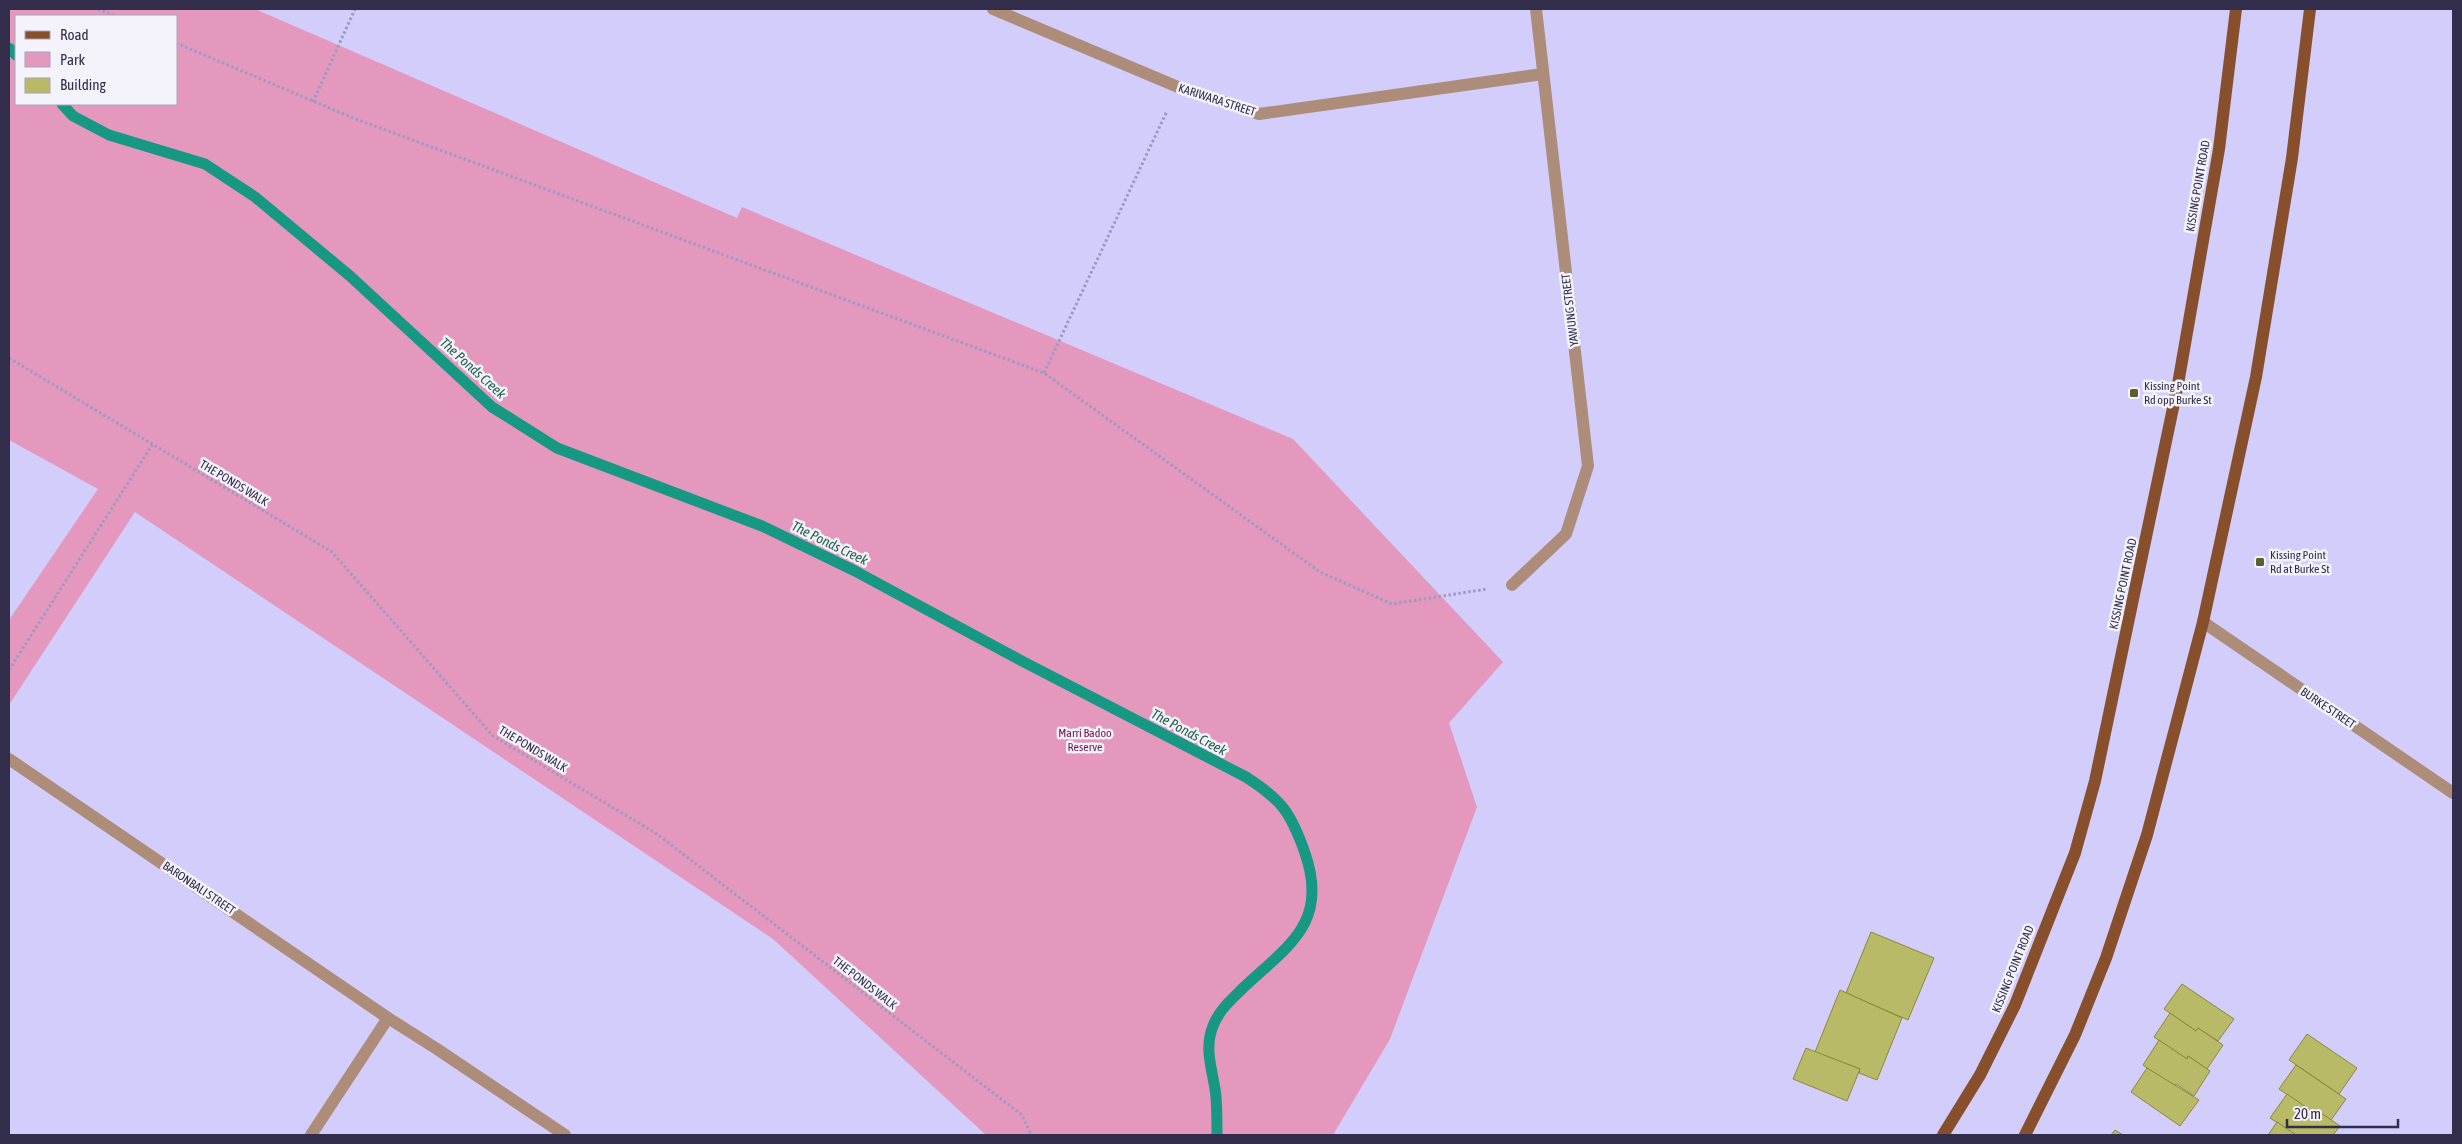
<svg xmlns="http://www.w3.org/2000/svg" width="2462" height="1144" viewBox="0 0 2462 1144" font-family="'Asap Condensed',sans-serif">
<style>
.green{fill:#e598bd;fill-rule:evenodd}
.lines{fill:none;stroke-linecap:round;stroke-linejoin:round}
.stream{stroke:#179883;stroke-width:11}
.building{fill:#b9ba67;stroke:#8a8a37}
.path{stroke:#9e99c2;stroke-width:3;stroke-dasharray:2.5 2.5;stroke-linecap:butt}
.street{stroke:#ad8c7a;stroke-width:12}
.primary{stroke:#884f2d;stroke-width:12}
.poi-dot{fill:#5d5e2b;stroke:#f4f3fb;stroke-width:2}
.labels{text-anchor:middle;dominant-baseline:central;stroke-width:5;stroke-linejoin:round;paint-order:stroke}
.street-label{font-size:12px;fill:#312d4b;stroke:#f4f3fb}
.poi-label{font-size:12px;fill:#312d4b;stroke:#f4f3fb;text-anchor:start}
.park-label{font-size:12px;fill:#73134c;stroke:#f4f3fb}
.water-label{font-size:14px;font-style:italic;fill:#24604e;stroke:#f4f3fb}
</style>
<rect width="100%" height="100%" fill="#d2cdfb"/>
<path class="green" d="M9,9H255L737,218L742,207L1293,439L1503,662L1449,723L1477,807L1390,1039L1333,1135H986L773,939L135,512L9,705V620L98,489L9,440ZM16,16H176V104H16Z"/>
<g class="lines">
<g class="stream">
<path d="M9,48L16,55"/>
<path d="M62,104L73,116L109,135L205,164L255,197L350,276L492,407L557,448L762,526L855,571L1020,660L1246,777C1282,800 1291,813 1305,853C1329,923 1289,945 1243,988C1231,1000 1219,1010 1213,1026C1203,1051 1214,1073 1216,1097C1217,1110 1217,1123 1217,1135"/>
</g>
</g>
<g class="building">
<path d="M1871,932L1934,958L1908,1020L1846,993Z"/>
<path d="M2182,984L2234,1019L2218,1041L2198,1028L2196,1031L2164,1009Z"/>
<path d="M1840,990L1902,1018L1877,1080L1859,1073L1860,1069L1815,1052Z"/>
<path d="M2170,1013L2196,1031L2198,1028L2223,1045L2207,1069L2188,1056L2187,1059L2154,1037Z"/>
<path d="M2307,1034L2357,1068L2339,1094L2289,1060Z"/>
<path d="M2159,1040L2187,1059L2188,1056L2210,1071L2194,1096L2176,1084L2174,1087L2143,1065Z"/>
<path d="M1806,1048L1860,1069L1847,1101L1793,1079Z"/>
<path d="M2296,1065L2346,1099L2331,1120L2315,1109L2313,1112L2279,1089Z"/>
<path d="M2147,1068L2199,1100L2180,1126L2131,1092Z"/>
<path d="M2287,1094L2313,1112L2315,1109L2340,1126L2333,1135H2296L2270,1118Z"/>
<path d="M2277,1122L2296,1135H2268Z"/>
<path d="M2115,1130L2123,1135H2111Z"/>
</g>
<g class="lines">
<g class="path">
<path d="M98,9L115,16"/>
<path d="M176,43L353,118L1044,373L1320,572L1392,604L1487,589"/>
<path d="M313,102L355,9"/>
<path d="M9,358L332,552L493,736L657,834L1022,1115L1031,1135"/>
<path d="M1044,373L1167,111"/>
<path d="M9,670L152,445"/>
</g>
<g class="street">
<path d="M993,9L1178,87L1259,114L1543,74"/>
<path d="M1512,585L1566,534L1588,466L1536,9"/>
<path d="M2203,622L2453,793"/>
<path d="M9,759L388,1018L437,1049L565,1135"/>
<path d="M311,1135L388,1018"/>
</g>
<g class="primary">
<path d="M1943,1135L1980,1075L2015,1005L2075,853L2095,781L2178,384L2219,149L2236,9"/>
<path d="M2025,1135L2075,1035L2106,958L2147,835L2203,622L2256,377L2292,158L2310,9"/>
</g>
</g>
<g class="poi-dot">
<rect x="2129" y="388" width="10" height="10" rx="2.5"/>
<rect x="2255" y="557" width="10" height="10" rx="2.5"/>
</g>
<g class="labels">
<g class="street-label">
<text transform="translate(1217 100) rotate(18)">KARIWARA STREET</text>
<text transform="translate(2198 186) rotate(-80)">KISSING POINT ROAD</text>
<text transform="translate(1570 310) rotate(-97)">YAWUNG STREET</text>
<text transform="translate(234 483) rotate(31)">THE PONDS WALK</text>
<text transform="translate(2123 584) rotate(-78)">KISSING POINT ROAD</text>
<text transform="translate(2328 708) rotate(34)">BURKE STREET</text>
<text transform="translate(533 749) rotate(31)">THE PONDS WALK</text>
<text transform="translate(199 888) rotate(34)">BARONBALI STREET</text>
<text transform="translate(2013 969) rotate(-68)">KISSING POINT ROAD</text>
<text transform="translate(865 983) rotate(38)">THE PONDS WALK</text>
</g>
<g class="poi-label">
<text x="2144" y="386">Kissing Point<tspan x="2144" dy="14">Rd opp Burke St</tspan></text>
<text x="2270" y="555">Kissing Point<tspan x="2270" dy="14">Rd at Burke St</tspan></text>
</g>
<g class="park-label">
<text x="1085" y="733">Marri Badoo<tspan x="1085" dy="14">Reserve</tspan></text>
</g>
<g class="water-label">
<text transform="translate(473 368) rotate(42)">The Ponds Creek</text>
<text transform="translate(830 543) rotate(26)">The Ponds Creek</text>
<text transform="translate(1189 732) rotate(28)">The Ponds Creek</text>
</g>
</g>
<rect width="2462" height="1144" fill="none" stroke="#312d4b" stroke-width="20"/>
<rect x="15" y="15" width="162" height="90" fill="#f4f3fb" stroke="#a6a4b5"/>
<rect x="25" y="31" width="25" height="8" fill="#884f2d" stroke="#a6a4b5"/>
<text x="60" y="40" font-size="15" fill="#312d4b">Road</text>
<rect x="25" y="52" width="25" height="15" fill="#e598bd" stroke="#a6a4b5"/>
<text x="60" y="65" font-size="15" fill="#312d4b">Park</text>
<rect x="25" y="78" width="25" height="15" fill="#b9ba67" stroke="#a6a4b5"/>
<text x="60" y="90" font-size="15" fill="#312d4b">Building</text>
<path d="M2287 1119v8h111v-8" fill="none" stroke="#312d4b" stroke-width="2.5"/>
<text x="2294" y="1119" font-size="15" fill="#312d4b" stroke="#f4f3fb" stroke-width="4" paint-order="stroke">20 m</text>
</svg>
